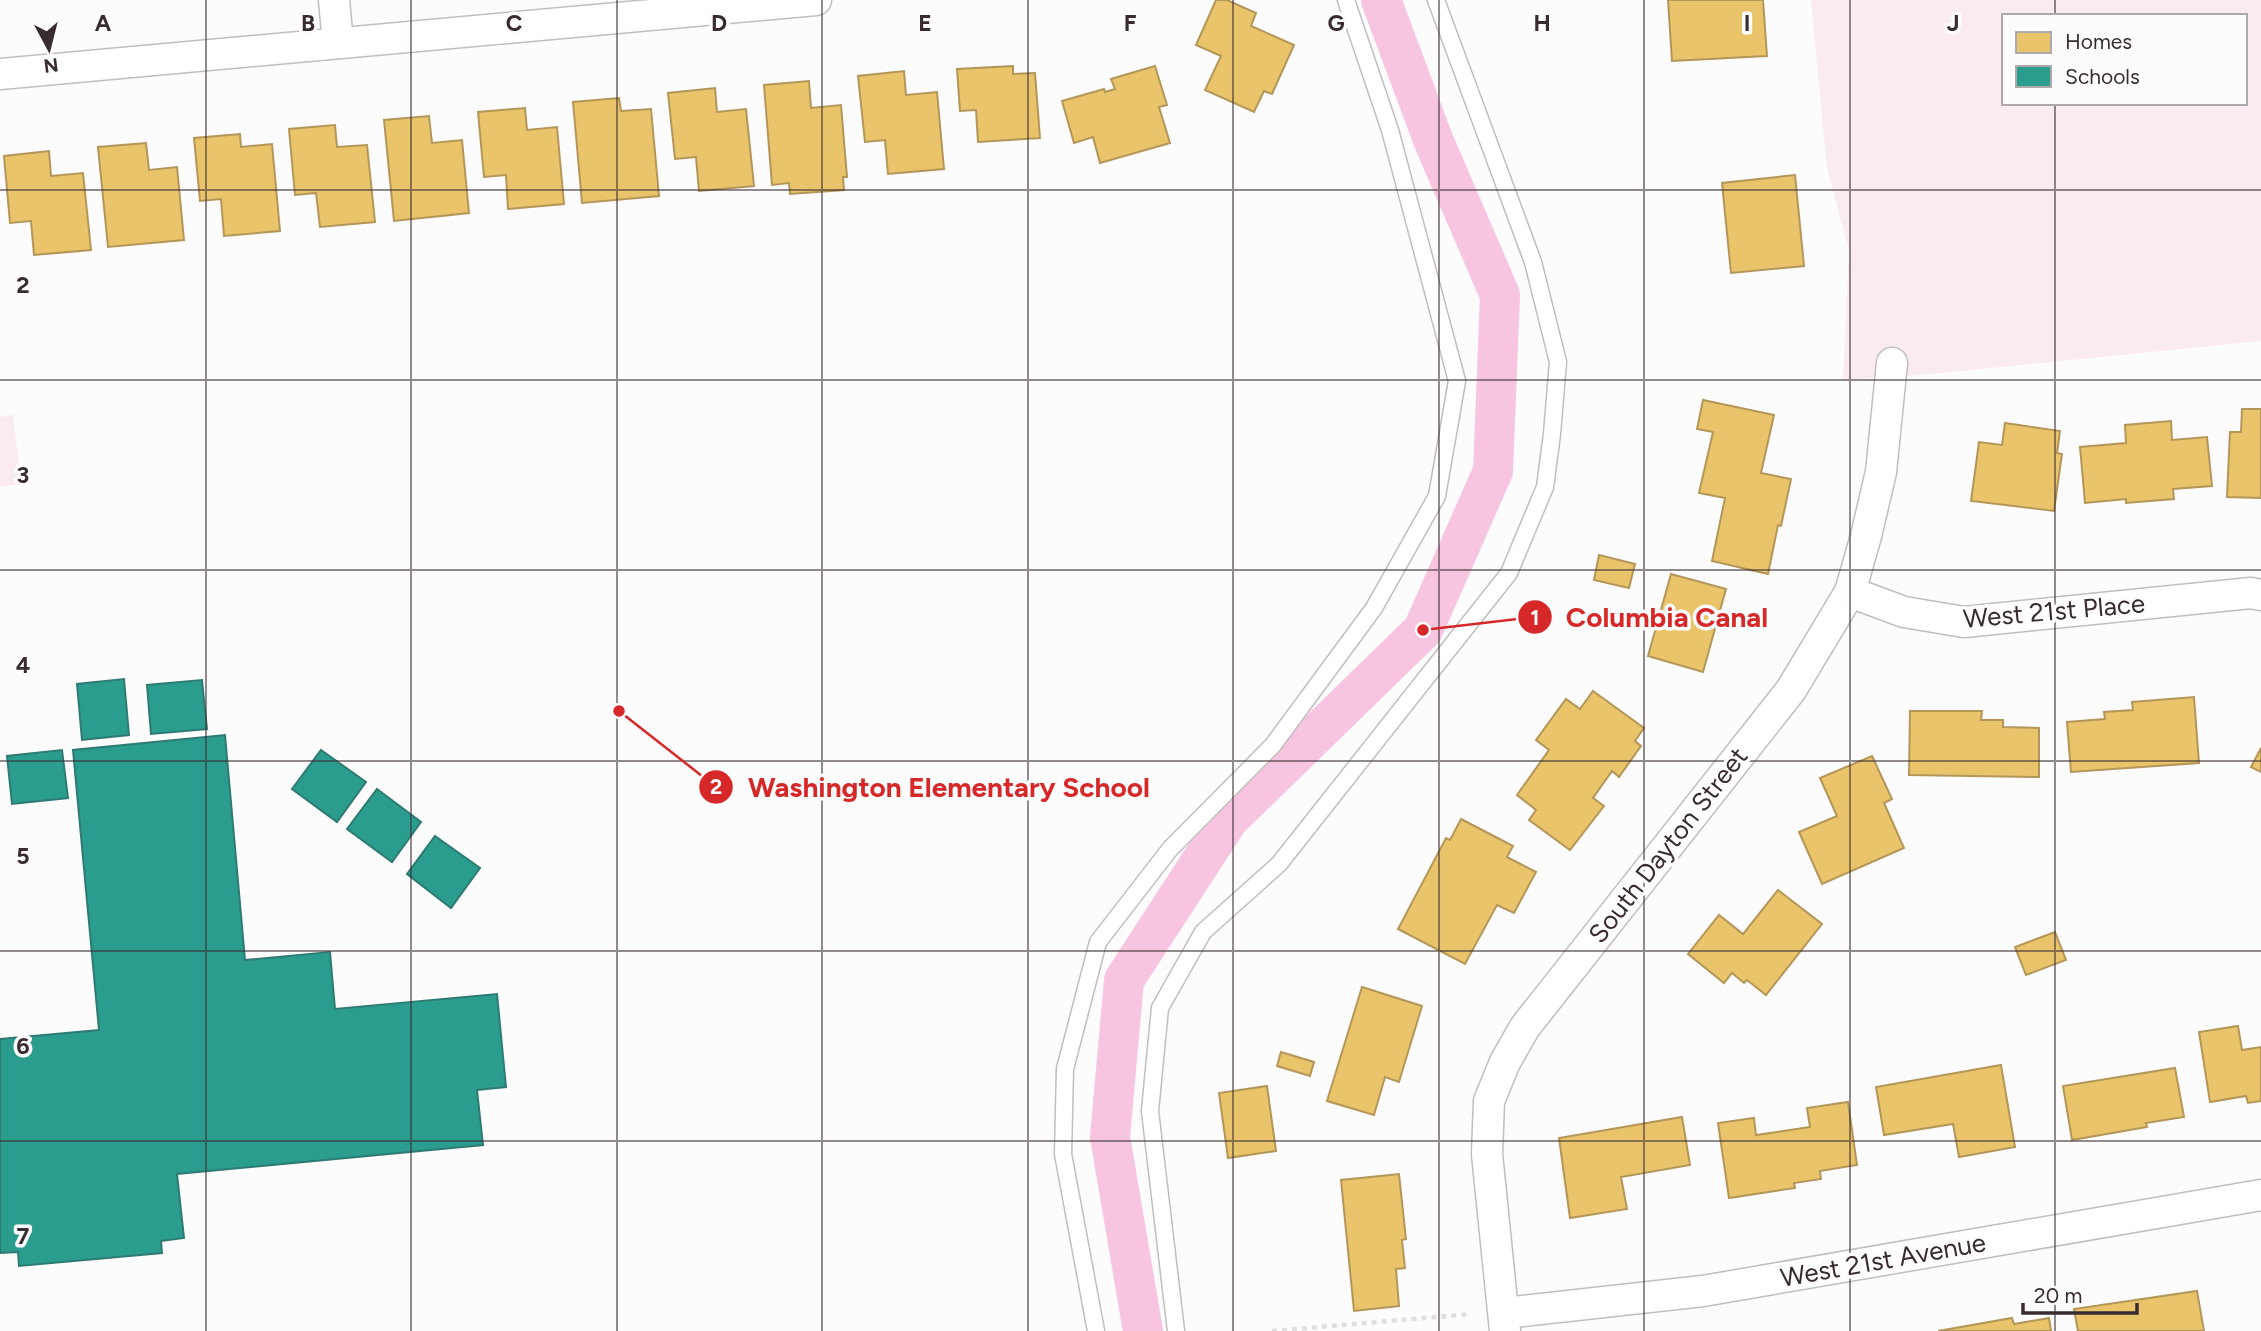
<svg xmlns="http://www.w3.org/2000/svg" width="2261" height="1331" viewBox="0 0 2261 1331" font-family="Figtree,sans-serif">
<style>
.green{fill:#faebf3;fill-rule:evenodd}
.homes{fill:#e9c46a;stroke:#b49659;stroke-width:2}
.schools{fill:#2a9d8f;stroke:#2e7b73;stroke-width:2}
.lines{fill:none;stroke-linecap:round;stroke-linejoin:round}
.canal{stroke:#f8c5e1;stroke-width:40}
.service-casing{stroke:#c2bdc0;stroke-width:19}
.minor-casing{stroke:#c2bdc0;stroke-width:33}
.path{stroke:#dfdfdf;stroke-width:4.5;stroke-dasharray:5 5;stroke-linecap:butt}
.service{stroke:#fff;stroke-width:16}
.minor{stroke:#fff;stroke-width:30}
.grid{fill:none;stroke:#382c32;stroke-width:2;stroke-opacity:0.55}
.labels{text-anchor:middle;dominant-baseline:central;stroke-width:7;stroke-linejoin:round;paint-order:stroke}
.street-label{font-size:26px;fill:#382c32;stroke:#fcfcfc}
.grid-label{font-size:23px;text-anchor:middle;font-weight:bold;fill:#382c32;stroke:#fcfcfc;stroke-width:7;stroke-linejoin:round;paint-order:stroke}
.leader{fill:none;stroke:#d62828;stroke-width:2.5}
.callout-dot{fill:#d62828;stroke:#fcfcfc;stroke-width:2.5}
.mark-label{font-size:21px;text-anchor:middle;font-weight:bold;fill:#fff}
.callout-label{font-size:28px;text-anchor:middle;font-weight:bold;fill:#d62828;stroke:#fcfcfc;stroke-width:7;stroke-linejoin:round;paint-order:stroke}
</style>
<rect width="100%" height="100%" fill="#fcfcfc"/>
<g class="green">
<path d="M1811,0H2261V341L1931,374L1843,380L1849,251L1827,168ZM2004,16H2245V103H2004Z"/>
<path d="M13,415L21,484L0,487V417Z"/>
</g>
<g class="homes">
<path d="M1216,0H1227L1256,13L1251,26L1294,45L1272,94L1264,91L1254,112L1205,90L1221,56L1196,45Z"/>
<path d="M1668,0H1763L1767,56L1672,61Z"/>
<path d="M1013,66V74L1035,73L1040,138L978,142L976,110L960,111L957,69Z"/>
<path d="M1155,66L1167,105L1159,107L1170,143L1100,163L1093,137L1074,143L1062,101L1104,89L1105,92L1115,89L1111,79Z"/>
<path d="M904,71L906,95L937,92L944,169L888,174L885,140L865,142L858,76Z"/>
<path d="M809,81L811,108L841,105L847,177H843L844,190L790,194L789,183L772,185L764,85Z"/>
<path d="M715,88L717,112L746,109L754,186L699,191L696,157L675,159L668,93Z"/>
<path d="M619,98L621,111L651,109L659,196L582,203L573,102Z"/>
<path d="M525,108L527,130L557,127L564,204L508,209L506,175L484,177L478,112Z"/>
<path d="M429,116L432,143L462,140L469,213L394,221L384,120Z"/>
<path d="M335,125L337,147L367,145L375,222L320,227L316,193L295,195L289,129Z"/>
<path d="M240,134L241,147L272,144L280,231L224,236L221,199L200,201L194,138Z"/>
<path d="M146,143L149,170L177,167L184,240L108,247L98,147Z"/>
<path d="M49,151L51,176L83,173L91,250L34,255L31,221L10,223L4,156Z"/>
<path d="M1795,175L1804,266L1731,273L1722,183Z"/>
<path d="M1703,400L1774,415L1761,473L1791,479L1781,526L1778,525L1768,574L1712,561L1725,498L1699,493L1713,432L1697,429Z"/>
<path d="M2242,409H2261V498L2227,497L2230,432H2241Z"/>
<path d="M2171,421L2172,440L2207,437L2212,486L2173,489L2174,499L2126,503V499L2085,503L2080,447L2126,443L2125,425Z"/>
<path d="M2005,423L2060,431L2057,453L2062,454L2054,511L1971,501L1979,442L2002,445Z"/>
<path d="M1599,555L1635,564L1629,588L1594,580Z"/>
<path d="M1671,574L1726,589L1703,672L1648,656Z"/>
<path d="M1593,691L1644,728L1635,741L1641,746L1619,777L1612,771L1593,798L1604,806L1570,850L1529,820L1536,810L1517,795L1549,750L1536,740L1566,699L1580,709Z"/>
<path d="M2194,697L2199,763L2071,772L2067,722L2105,719L2104,712L2133,710L2132,702Z"/>
<path d="M1910,711H1982L1981,720H2003V727L2039,728V777L1909,775Z"/>
<path d="M2261,748V772L2251,767Z"/>
<path d="M1872,756L1892,799L1884,803L1904,848L1822,884L1799,832L1837,816L1820,778Z"/>
<path d="M1461,819L1513,846L1507,857L1536,872L1514,913L1497,905L1465,964L1398,929L1446,838L1450,840Z"/>
<path d="M1778,890L1822,924L1766,995L1747,980L1744,983L1732,973L1724,983L1688,954L1719,915L1743,934Z"/>
<path d="M2055,932L2066,960L2026,975L2015,947Z"/>
<path d="M1362,987L1422,1006L1399,1082L1385,1077L1374,1115L1327,1101Z"/>
<path d="M2238,1026L2242,1050L2261,1047V1101L2248,1103L2246,1096L2210,1102L2199,1032Z"/>
<path d="M1281,1052L1314,1062L1310,1076L1277,1066Z"/>
<path d="M2001,1065L2015,1147L1959,1157L1953,1124L1884,1135L1876,1087Z"/>
<path d="M2175,1068L2184,1117L2146,1123L2147,1127L2072,1140L2063,1086Z"/>
<path d="M1267,1086L1276,1151L1228,1158L1219,1093Z"/>
<path d="M1848,1102L1857,1165L1820,1171L1821,1179L1794,1183L1795,1188L1729,1198L1718,1123L1754,1118L1756,1135L1810,1127L1807,1108Z"/>
<path d="M1682,1117L1690,1165L1621,1177L1627,1209L1570,1218L1559,1138Z"/>
<path d="M1399,1174L1406,1239L1402,1240L1405,1268L1396,1269L1399,1306L1354,1311L1341,1180Z"/>
<path d="M2197,1291L2204,1331H2078L2074,1309Z"/>
<path d="M2012,1318L2014,1324L2049,1318L2051,1331H1938Z"/>
</g>
<g class="schools">
<path d="M124,679L129,735L82,740L77,684Z"/>
<path d="M202,680L207,729L151,734L147,685Z"/>
<path d="M225,735L245,960L330,952L335,1009L497,994L506,1087L477,1090L483,1145L177,1174L184,1238L161,1241L162,1253L19,1266L18,1252L0,1253V1039L99,1030L73,750Z"/>
<path d="M62,750L68,798L12,804L7,756Z"/>
<path d="M321,750L366,782L337,822L292,789Z"/>
<path d="M377,789L421,822L392,862L347,829Z"/>
<path d="M435,836L480,868L451,908L407,874Z"/>
</g>
<g class="lines">
<path class="canal" d="M1143,1331L1110,1137L1124,980L1228,820L1423,630L1493,471L1500,295L1434,142L1381,0"/>
<g class="service-casing">
<g id="service">
<path d="M1096,1331L1063,1154L1065,1069L1098,942L1170,849L1273,745L1374,608L1437,496L1457,381L1390,130L1346,0"/>
<path d="M1176,1331L1150,1111L1160,1008L1203,932L1279,864L1509,573L1545,487L1552,434L1558,362L1533,262L1436,0"/>
</g>
</g>
<g class="minor-casing">
<g id="minor">
<path d="M334,0L338,43"/>
<path d="M0,74L816,0"/>
<path d="M1850,592L1904,612L1964,622L2251,593L2261,595"/>
<path d="M1504,1313L1703,1291L2261,1195"/>
<path d="M1505,1331L1487,1154L1489,1101L1505,1062L1525,1027L1791,690L1850,592L1866,536L1881,472L1892,363"/>
</g>
</g>
<path class="path" d="M1272,1331L1471,1314"/>
<use href="#service" class="service"/>
<use href="#minor" class="minor"/>
</g>
<path class="grid" d="M206,0V1331M411,0V1331M617,0V1331M822,0V1331M1028,0V1331M1233,0V1331M1439,0V1331M1644,0V1331M1850,0V1331M2055,0V16M2055,103V1331M0,190H2261M0,380H2261M0,570H2261M0,761H2261M0,951H2261M0,1141H2261"/>
<g class="labels">
<g class="street-label">
<text transform="translate(2054 611) rotate(-5)">West 21st Place</text>
<text transform="translate(1668 845) rotate(-52)">South Dayton Street</text>
<text transform="translate(1883 1260) rotate(-10)">West 21st Avenue</text>
</g>
</g>
<g class="grid-label">
<text x="103" y="31">A</text>
<text x="308" y="31">B</text>
<text x="514" y="31">C</text>
<text x="719" y="31">D</text>
<text x="925" y="31">E</text>
<text x="1130" y="31">F</text>
<text x="1336" y="31">G</text>
<text x="1542" y="31">H</text>
<text x="1747" y="31">I</text>
<text x="1953" y="31">J</text>
<text x="23" y="293">2</text>
<text x="23" y="483">3</text>
<text x="23" y="673">4</text>
<text x="23" y="864">5</text>
<text x="23" y="1054">6</text>
<text x="23" y="1244">7</text>
</g>
<path class="leader" d="M1423 630L1535 617M619 711L716 787"/>
<g class="callout-dot">
<circle cx="1423" cy="630" r="7"/>
<circle cx="619" cy="711" r="7"/>
<circle cx="1535" cy="617" r="18"/>
<circle cx="716" cy="787" r="18"/>
</g>
<g class="mark-label">
<text x="1535" y="625">1</text>
<text x="716" y="794">2</text>
</g>
<g class="callout-label">
<text x="1667" y="627">Columbia Canal</text>
<text x="949" y="797">Washington Elementary School</text>
</g>
<rect x="2002" y="14" width="245" height="91" fill="#fcfcfc" stroke="#aea9ab" stroke-width="2"/>
<rect x="2016" y="32" width="35" height="21" fill="#e9c46a" stroke="#aea9ab" stroke-width="2"/>
<text x="2065" y="49" font-size="21" fill="#382c32">Homes</text>
<rect x="2016" y="66" width="35" height="21" fill="#2a9d8f" stroke="#aea9ab" stroke-width="2"/>
<text x="2065" y="84" font-size="21" fill="#382c32">Schools</text>
<g transform="translate(49 49) rotate(173)" stroke="#fcfcfc" stroke-width="5" paint-order="stroke">
<path d="M0-5L12 26L0 18L-12 26Z" fill="#382c32"/>
<text y="-10" font-size="19" font-weight="bold" text-anchor="middle" fill="#382c32">N</text>
</g>
<path d="M2023 1303v10h114v-10" fill="none" stroke="#382c32" stroke-width="3.5"/>
<text x="2034" y="1303" font-size="21" fill="#382c32" stroke="#fcfcfc" stroke-width="5" paint-order="stroke">20 m</text>
</svg>
